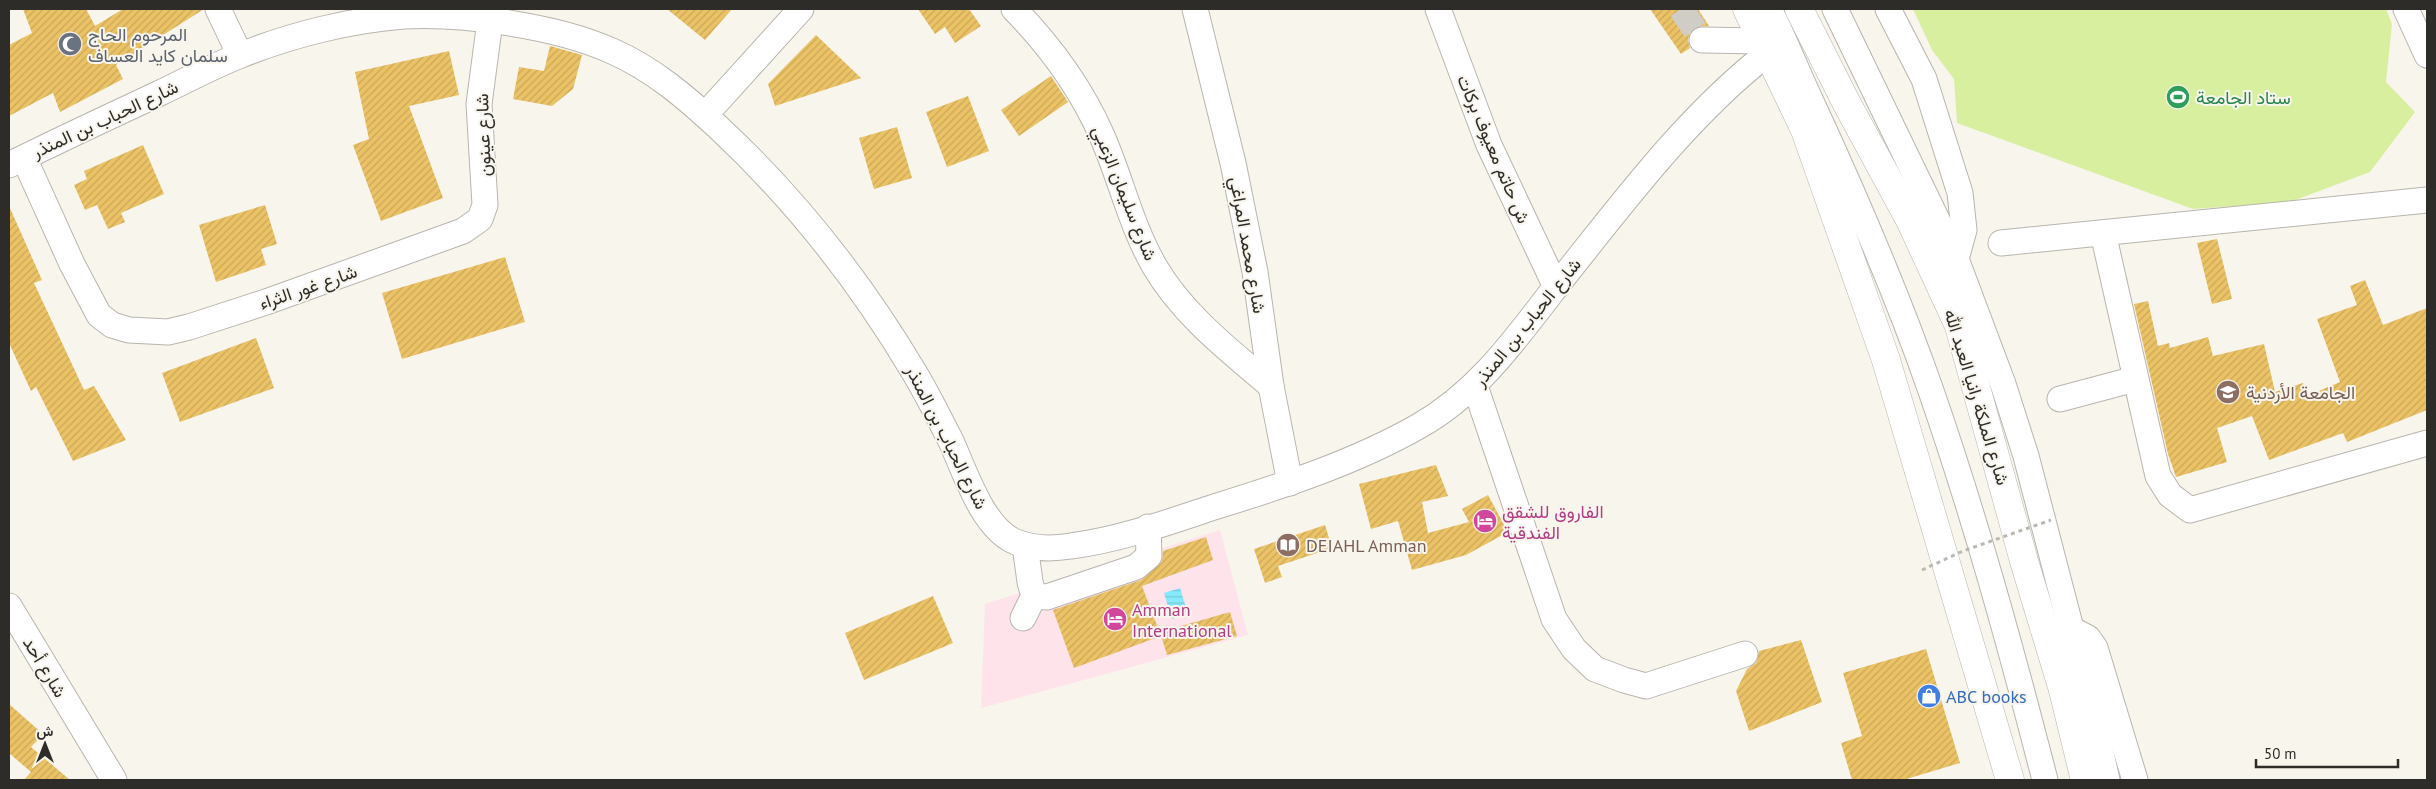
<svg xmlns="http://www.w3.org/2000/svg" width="2436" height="789" viewBox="0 0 2436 789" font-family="'PT Sans',Vazirmatn,sans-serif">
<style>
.commercial{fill:#fee3ea}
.pitch{fill:#d7ef9f}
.water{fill:url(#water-rules)}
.building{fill:url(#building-hatch)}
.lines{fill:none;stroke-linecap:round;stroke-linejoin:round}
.minor-tunnel{stroke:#d0cdc6;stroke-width:25;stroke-dasharray:25 12;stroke-linecap:butt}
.minor-casing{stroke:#b8b5ae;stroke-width:27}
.major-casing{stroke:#b8b5ae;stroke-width:29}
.minor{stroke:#fff;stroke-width:25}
.major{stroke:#fff;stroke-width:28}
.path-bridge{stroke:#bbb8b1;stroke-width:3;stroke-dasharray:4 4;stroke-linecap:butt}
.labels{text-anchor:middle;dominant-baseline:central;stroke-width:4;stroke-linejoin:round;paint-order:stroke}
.worship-label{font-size:18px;fill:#5b616d;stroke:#f8f5ed;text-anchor:start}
.leisure-label{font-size:18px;fill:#27864d;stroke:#f8f5ed;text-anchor:start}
.street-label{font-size:18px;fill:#2e2c29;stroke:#f8f5ed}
.education-label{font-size:18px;fill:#785e54;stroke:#f8f5ed;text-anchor:start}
.hotel-label{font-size:18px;fill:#b23c85;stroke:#f8f5ed;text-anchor:start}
.shop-label{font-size:18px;fill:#366cbe;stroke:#f8f5ed;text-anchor:start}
</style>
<defs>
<pattern id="water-rules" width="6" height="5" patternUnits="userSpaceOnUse" patternTransform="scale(1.25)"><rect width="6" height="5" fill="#87e9fd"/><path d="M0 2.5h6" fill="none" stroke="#75c8d9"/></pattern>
<pattern id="building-hatch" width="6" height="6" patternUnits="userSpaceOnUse" patternTransform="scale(1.25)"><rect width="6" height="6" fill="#ebc266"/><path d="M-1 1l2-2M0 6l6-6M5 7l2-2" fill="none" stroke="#caa758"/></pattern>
</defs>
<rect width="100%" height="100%" fill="#f8f5ed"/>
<path class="commercial" d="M1220,530L1248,635L981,708L985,604Z"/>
<path class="pitch" d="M1913,9H2386L2392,24L2386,82L2415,112L2370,172L2290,202L2193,209L1957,123L1954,79L1932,50Z"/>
<path class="water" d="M1180,588L1188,614L1172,619L1164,593Z"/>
<g class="building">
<path d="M23,9H86L95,26L123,9H204L116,65L123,79L60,112L53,93L9,116V45L32,33Z"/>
<path d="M667,9H732L705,40Z"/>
<path d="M918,9H969L981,26L955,43L945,27L935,34Z"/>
<path d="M1650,9H1698L1709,26L1695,27L1690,32L1688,40L1690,48L1681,54Z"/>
<path d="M816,35L861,78L775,106L768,84Z"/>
<path d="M550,46L582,55L573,89L552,106L513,99L519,67L544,71Z"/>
<path d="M449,51L459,95L409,106L443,198L381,221L353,145L369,139L355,72Z"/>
<path d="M1051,76L1068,102L1019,136L1001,110Z"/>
<path d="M968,96L989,151L947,167L926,112Z"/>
<path d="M897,127L912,178L874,189L859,138Z"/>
<path d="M143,145L164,194L121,213L125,222L108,229L97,205L85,210L74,185L87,179L84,171Z"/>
<path d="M265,205L277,244L261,249L266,265L216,282L199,225Z"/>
<path d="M9,206L42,280L34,283L84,390L94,386L126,440L73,461L36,387L31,391L9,343Z"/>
<path d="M2217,239L2232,299L2212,304L2197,243Z"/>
<path d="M505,257L525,322L402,359L382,293Z"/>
<path d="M2365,280L2383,325L2427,308V410L2347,442L2343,433L2269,460L2252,416L2217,428L2227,462L2176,477L2168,454L2134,304L2148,301L2158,346L2169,343L2170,348L2208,337L2213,356L2264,344L2275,392L2303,383L2307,396L2340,382L2317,319L2357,305L2350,286Z"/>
<path d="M256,338L274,388L180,422L162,373Z"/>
<path d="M1436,465L1448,496L1422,502L1428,533L1469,522L1462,509L1488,495L1508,532L1466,555L1412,570L1398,521L1371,529L1359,484Z"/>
<path d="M1325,525L1332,548L1278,566L1282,577L1265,583L1254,549Z"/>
<path d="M1206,537L1213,560L1142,586L1161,636L1074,668L1053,610L1141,580L1162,562L1163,551Z"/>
<path d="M933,596L953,643L864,680L845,633Z"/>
<path d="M1230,612L1237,636L1167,655L1160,632Z"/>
<path d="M1801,640L1822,702L1749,731L1736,691L1747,669L1756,663L1759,651Z"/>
<path d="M1926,649L1960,763L1903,780H1852L1841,743L1862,736L1843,673Z"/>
<path d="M9,704L43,734L31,747L70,780H24L31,772L9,753Z"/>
</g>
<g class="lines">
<path class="minor-tunnel" d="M1681,9L1702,40"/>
<g class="minor-casing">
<g id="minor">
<path d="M218,9L240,55"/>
<path d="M1014,9C1049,45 1082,90 1102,136C1121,179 1131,226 1155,267C1183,315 1230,351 1271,386"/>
<path d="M1195,9L1233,163L1255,272L1271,386L1290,483"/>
<path d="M1438,9L1489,145L1556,287"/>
<path d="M1769,9C1786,42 1799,77 1815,110C1857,201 1897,294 1930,388C1975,517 2011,648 2045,780"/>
<path d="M1835,9L1956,259L2003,384L2026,456L2086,686L2107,780"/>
<path d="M1888,9L1924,79L1960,193L1964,230L1956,259"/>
<path d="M2406,9L2427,55"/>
<path d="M1702,40L1762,41"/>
<path d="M705,115L801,9"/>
<path d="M24,158L72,264L99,315L112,325L129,330L168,332L189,327L266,302L463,231L480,219L485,205L479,104L490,21"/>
<path d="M9,165C59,140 109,117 160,93C187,80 213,66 241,55C291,35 350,20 404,16C463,13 557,26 612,51C653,69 687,98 720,129C796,200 861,283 914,372C928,395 939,418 951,441C965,472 983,529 1016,542C1033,549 1053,549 1071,546C1118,540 1166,523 1211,508C1282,486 1354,463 1419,426C1479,392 1516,338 1558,284C1622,204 1686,117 1768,53"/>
<path d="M2103,233L2158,476L2170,495L2190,510L2427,443"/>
<path d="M2001,243L2427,200"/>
<path d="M1475,386L1554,619L1574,649L1595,669L1624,680L1646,686L1745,654"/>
<path d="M2060,399L2135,379"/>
<path d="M1025,545L1030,582L1034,596L1047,597L1136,567L1149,556L1148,527"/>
<path d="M9,606L114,780"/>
<path d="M1023,618L1034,596"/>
<path d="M2071,629L2088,638L2095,648L2135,780"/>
</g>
</g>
<g class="major-casing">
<g id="major">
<path d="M1747,9L1805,130L1886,360L2010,780"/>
<path d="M1799,9L1847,104L1910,220L1959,326L2024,561L2063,690L2085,780"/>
</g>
</g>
<use href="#minor" class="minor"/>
<use href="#major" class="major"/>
<path class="path-bridge" d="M1922,570L1963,551L2051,520"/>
</g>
<defs>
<g id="mosque-disc" transform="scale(1.25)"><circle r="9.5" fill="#6b7280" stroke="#f8f5ed"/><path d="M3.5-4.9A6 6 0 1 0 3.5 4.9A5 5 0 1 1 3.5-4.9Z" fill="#fff"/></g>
<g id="stadium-disc" transform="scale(1.25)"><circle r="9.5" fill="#2e9e5b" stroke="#f8f5ed"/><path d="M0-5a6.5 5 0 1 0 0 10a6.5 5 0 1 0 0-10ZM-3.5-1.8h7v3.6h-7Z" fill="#fff"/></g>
<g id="university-disc" transform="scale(1.25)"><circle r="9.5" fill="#8d6e63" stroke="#f8f5ed"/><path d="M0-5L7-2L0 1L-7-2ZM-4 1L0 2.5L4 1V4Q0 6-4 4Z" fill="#fff"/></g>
<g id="hotel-disc" transform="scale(1.25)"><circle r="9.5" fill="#d1479c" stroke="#f8f5ed"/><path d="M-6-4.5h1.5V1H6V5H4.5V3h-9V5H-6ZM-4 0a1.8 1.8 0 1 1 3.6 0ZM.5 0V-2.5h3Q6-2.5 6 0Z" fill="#fff"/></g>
<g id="library-disc" transform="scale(1.25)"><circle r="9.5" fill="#8d6e63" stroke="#f8f5ed"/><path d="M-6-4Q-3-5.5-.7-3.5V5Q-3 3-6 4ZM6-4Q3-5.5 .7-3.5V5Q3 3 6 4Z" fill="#fff"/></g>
<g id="shop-disc" transform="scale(1.25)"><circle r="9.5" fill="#3f7fe0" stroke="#f8f5ed"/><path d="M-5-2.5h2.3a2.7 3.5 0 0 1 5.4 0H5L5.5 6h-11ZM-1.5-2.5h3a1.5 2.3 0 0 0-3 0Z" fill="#fff"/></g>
</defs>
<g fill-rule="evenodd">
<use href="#mosque-disc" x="70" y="44"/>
<use href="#stadium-disc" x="2178" y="97"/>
<use href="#university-disc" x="2228" y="392"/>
<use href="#hotel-disc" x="1485" y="521"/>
<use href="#library-disc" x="1288" y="545"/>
<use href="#hotel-disc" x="1115" y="619"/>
<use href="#shop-disc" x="1929" y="696"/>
</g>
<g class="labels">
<g class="worship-label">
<text x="88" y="34">المرحوم الحاج<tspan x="88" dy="21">سلمان كايد العساف</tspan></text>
</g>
<g class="leisure-label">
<text x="2196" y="97">ستاد الجامعة</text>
</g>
<g class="street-label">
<text transform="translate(105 119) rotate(-25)">شارع الحباب بن المنذر</text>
<text transform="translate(483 135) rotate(-92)">شارع عينون</text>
<text transform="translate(1494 149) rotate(67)">ش حاتم معيوف بركات</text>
<text transform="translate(1125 193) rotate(68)">شارع سليمان الزعبي</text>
<text transform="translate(1248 245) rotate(80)">شارع محمد المراغي</text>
<text transform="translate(308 287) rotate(-19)">شارع غور الثراء</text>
<text transform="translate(1527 322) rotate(-51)">شارع الحباب بن المنذر</text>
<text transform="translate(1977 397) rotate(73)">شارع الملكة رانيا العبد الله</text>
<text transform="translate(947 437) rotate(63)">شارع الحباب بن المنذر</text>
<text transform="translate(45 667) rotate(59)">شارع أحد</text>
</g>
<g class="education-label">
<text x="2246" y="392">الجامعة الأردنية</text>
<text x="1306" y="545">DEIAHL Amman</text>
</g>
<g class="hotel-label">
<text x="1502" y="511">الفاروق للشقق<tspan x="1502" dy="21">الفندقية</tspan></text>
<text x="1132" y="609">Amman<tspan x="1132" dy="21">International</tspan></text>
</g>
<g class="shop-label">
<text x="1946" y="696">ABC books</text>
</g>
</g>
<rect width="2436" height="789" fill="none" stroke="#2e2c29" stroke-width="20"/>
<g transform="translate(45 744)" stroke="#f8f5ed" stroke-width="4" paint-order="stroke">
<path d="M0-4L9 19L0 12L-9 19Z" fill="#2e2c29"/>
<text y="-8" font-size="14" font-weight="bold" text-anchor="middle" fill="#2e2c29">ش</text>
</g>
<path d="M2256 759v8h142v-8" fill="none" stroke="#2e2c29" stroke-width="2.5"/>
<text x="2264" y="759" font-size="15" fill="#2e2c29" stroke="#f8f5ed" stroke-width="4" paint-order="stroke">50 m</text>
</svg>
